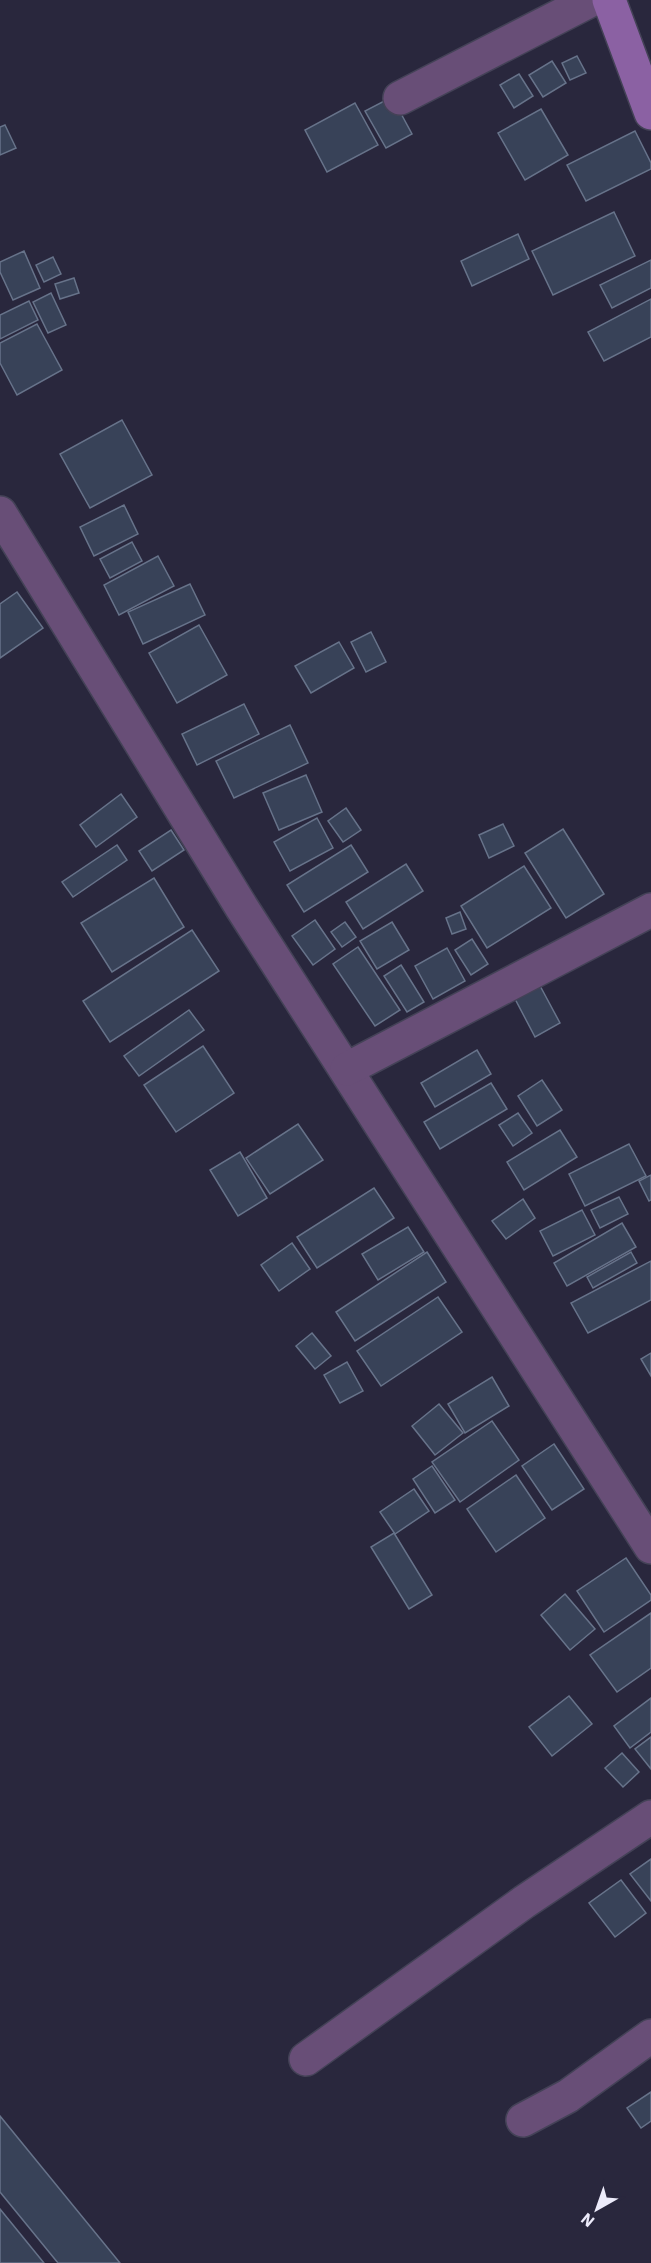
<svg xmlns="http://www.w3.org/2000/svg" width="651" height="2263" viewBox="0 0 651 2263" font-family="'IBM Plex Sans',sans-serif">
<style>
.building{fill:#384258;stroke:#67738a;stroke-width:1.5}
.lines{fill:none;stroke-linecap:round;stroke-linejoin:round}
.minor-casing{stroke:#444257;stroke-width:36}
.secondary-casing{stroke:#444257;stroke-width:36}
.minor{stroke:#684e77;stroke-width:33}
.secondary{stroke:#8b61a3;stroke-width:33}
</style>
<rect width="100%" height="100%" fill="#29273d"/>
<g class="building">
<path d="M577,56L586,73L570,80L562,63Z"/>
<path d="M552,61L566,83L543,97L529,75Z"/>
<path d="M519,74L533,96L514,108L500,85Z"/>
<path d="M392,97L412,134L386,148L365,111Z"/>
<path d="M355,103L378,145L327,172L305,130Z"/>
<path d="M541,109L568,155L525,180L498,133Z"/>
<path d="M5,125L16,148L0,155V127Z"/>
<path d="M635,131L651,163V169L586,201L567,165Z"/>
<path d="M614,212L635,256L553,295L532,251Z"/>
<path d="M518,234L529,259L472,286L461,261Z"/>
<path d="M24,251L40,288L13,300L0,272V262Z"/>
<path d="M53,257L61,274L44,282L36,265Z"/>
<path d="M651,260V288L612,308L600,285Z"/>
<path d="M74,278L79,293L60,299L55,284Z"/>
<path d="M51,293L66,325L48,333L33,302Z"/>
<path d="M651,299V337L604,361L588,332Z"/>
<path d="M29,301L38,320L0,339V315Z"/>
<path d="M37,324L62,370L17,395L0,363V343Z"/>
<path d="M122,420L152,475L90,508L60,454Z"/>
<path d="M124,505L138,534L94,556L80,527Z"/>
<path d="M132,542L142,561L110,578L100,559Z"/>
<path d="M158,556L174,586L119,615L104,585Z"/>
<path d="M190,584L205,615L143,644L128,612Z"/>
<path d="M17,592L43,628L0,658V604Z"/>
<path d="M199,625L227,675L177,703L149,653Z"/>
<path d="M371,632L386,662L366,672L351,642Z"/>
<path d="M339,642L354,668L311,693L295,666Z"/>
<path d="M244,704L259,734L197,765L182,734Z"/>
<path d="M290,725L308,763L234,798L216,761Z"/>
<path d="M306,775L322,812L279,830L263,793Z"/>
<path d="M121,794L137,817L96,847L80,825Z"/>
<path d="M346,808L361,830L343,842L328,821Z"/>
<path d="M317,818L333,848L290,871L274,842Z"/>
<path d="M503,824L514,846L489,858L479,835Z"/>
<path d="M563,829L604,894L566,918L525,853Z"/>
<path d="M171,830L184,850L152,871L139,851Z"/>
<path d="M117,845L127,860L73,897L62,882Z"/>
<path d="M351,845L368,872L304,912L287,885Z"/>
<path d="M406,864L423,891L363,929L346,902Z"/>
<path d="M524,866L551,908L487,948L461,906Z"/>
<path d="M154,878L184,927L112,972L81,923Z"/>
<path d="M460,912L466,929L452,934L446,918Z"/>
<path d="M315,920L335,949L313,965L292,936Z"/>
<path d="M345,922L356,937L342,947L331,932Z"/>
<path d="M392,922L409,950L377,969L360,941Z"/>
<path d="M192,930L219,971L110,1042L83,1001Z"/>
<path d="M472,939L488,964L471,975L455,950Z"/>
<path d="M358,947L400,1010L375,1026L333,964Z"/>
<path d="M447,948L465,981L433,999L415,966Z"/>
<path d="M401,965L424,1002L407,1012L384,976Z"/>
<path d="M538,982L560,1023L535,1037L513,995Z"/>
<path d="M189,1010L204,1030L139,1076L124,1056Z"/>
<path d="M203,1046L234,1093L176,1132L144,1085Z"/>
<path d="M477,1050L491,1074L435,1107L421,1083Z"/>
<path d="M542,1080L562,1110L537,1126L518,1096Z"/>
<path d="M491,1083L507,1109L440,1149L424,1122Z"/>
<path d="M518,1113L532,1133L513,1146L499,1125Z"/>
<path d="M298,1124L323,1160L270,1194L246,1158Z"/>
<path d="M560,1130L577,1157L524,1190L507,1162Z"/>
<path d="M629,1144L646,1176L585,1206L569,1174Z"/>
<path d="M240,1152L267,1198L238,1216L210,1170Z"/>
<path d="M651,1175V1200L649,1201L639,1181Z"/>
<path d="M374,1188L394,1218L317,1268L297,1237Z"/>
<path d="M619,1197L628,1214L600,1228L591,1210Z"/>
<path d="M523,1199L535,1218L506,1239L492,1221Z"/>
<path d="M582,1210L595,1235L553,1256L540,1231Z"/>
<path d="M622,1223L636,1247L567,1286L554,1263Z"/>
<path d="M408,1227L424,1252L378,1280L362,1254Z"/>
<path d="M292,1243L310,1269L279,1291L261,1265Z"/>
<path d="M427,1252L446,1282L355,1341L336,1312Z"/>
<path d="M631,1252L637,1263L593,1288L587,1277Z"/>
<path d="M651,1261V1300L588,1333L571,1303Z"/>
<path d="M438,1297L462,1332L381,1386L357,1351Z"/>
<path d="M312,1333L331,1356L315,1369L296,1346Z"/>
<path d="M651,1353V1376L641,1359Z"/>
<path d="M347,1362L363,1391L340,1403L324,1375Z"/>
<path d="M492,1377L509,1406L465,1433L448,1404Z"/>
<path d="M439,1404L463,1433L435,1455L412,1426Z"/>
<path d="M492,1421L519,1460L460,1502L432,1462Z"/>
<path d="M554,1444L584,1489L552,1510L522,1466Z"/>
<path d="M432,1466L455,1500L435,1513L413,1479Z"/>
<path d="M516,1475L545,1518L496,1552L467,1509Z"/>
<path d="M414,1489L429,1511L395,1534L380,1512Z"/>
<path d="M394,1533L432,1595L409,1609L371,1547Z"/>
<path d="M626,1558L651,1595V1600L604,1632L577,1591Z"/>
<path d="M565,1594L595,1629L570,1650L541,1615Z"/>
<path d="M651,1613V1668L617,1692L590,1655Z"/>
<path d="M569,1696L592,1724L552,1756L529,1727Z"/>
<path d="M651,1698V1732L630,1748L614,1726Z"/>
<path d="M651,1737V1769L635,1749Z"/>
<path d="M622,1753L639,1772L623,1787L605,1768Z"/>
<path d="M651,1859V1901L630,1874Z"/>
<path d="M621,1880L646,1913L615,1937L589,1903Z"/>
<path d="M651,2092V2121L641,2128L627,2108Z"/>
<path d="M0,2116L120,2263H58L0,2192Z"/>
<path d="M0,2209L44,2263H0Z"/>
</g>
<g class="lines">
<g class="minor-casing">
<g id="minor">
<path d="M400,98L591,0"/>
<path d="M0,513L242,908L651,1547"/>
<path d="M347,1069L651,910"/>
<path d="M306,2059L524,1902L651,1817"/>
<path d="M523,2120L568,2096L651,2036"/>
</g>
</g>
<g class="secondary-casing">
<path id="secondary" d="M609,0L651,113"/>
</g>
<use href="#minor" class="minor"/>
<use href="#secondary" class="secondary"/>
</g>
<g transform="translate(597 2209) rotate(220)" stroke="#29273d" stroke-width="4.5" paint-order="stroke">
<path d="M0-4.5L10 22L0 15L-10 22Z" fill="#ecebfa"/>
<text y="-9" font-size="16" font-weight="bold" text-anchor="middle" fill="#ecebfa">N</text>
</g>
</svg>
